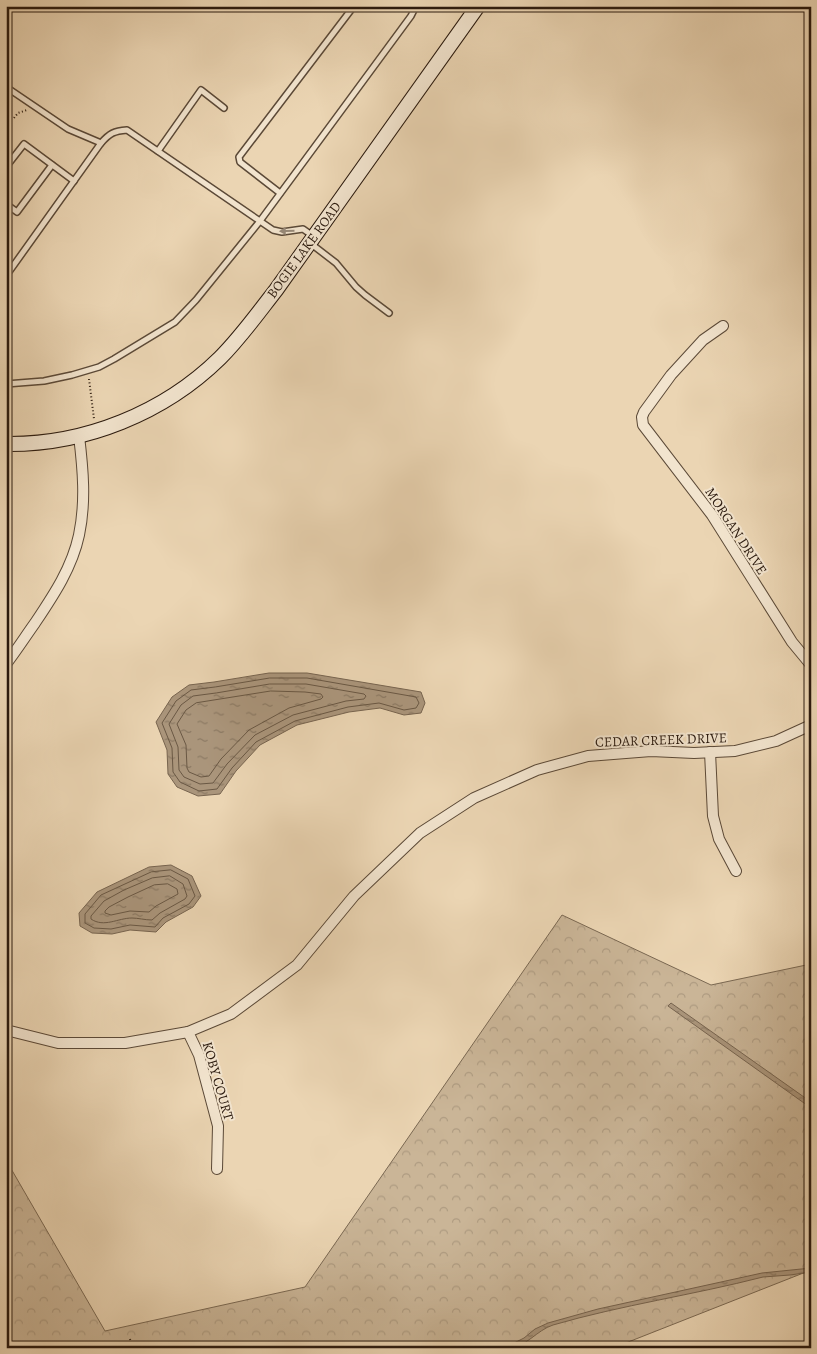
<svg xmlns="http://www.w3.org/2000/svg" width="817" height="1354" viewBox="0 0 817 1354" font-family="Alegreya,serif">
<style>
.forest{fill:url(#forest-crowns);stroke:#7a6852}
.water{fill:url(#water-ripples);stroke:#77644f}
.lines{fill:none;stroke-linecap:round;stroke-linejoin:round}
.shore{stroke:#6a5844;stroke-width:1}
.lane-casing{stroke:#5b4937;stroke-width:8}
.street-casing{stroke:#5b4937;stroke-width:12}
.secondary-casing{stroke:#2b1a0e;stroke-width:16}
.path{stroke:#2b1a0e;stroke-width:2;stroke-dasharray:1 2.5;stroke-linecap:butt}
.lane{stroke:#f2e4ce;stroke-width:5}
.street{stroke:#f2e4ce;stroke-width:10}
.secondary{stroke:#f2e4ce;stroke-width:14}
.oneway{fill:#988978}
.labels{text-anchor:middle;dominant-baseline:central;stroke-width:4;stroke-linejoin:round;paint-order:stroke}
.street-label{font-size:14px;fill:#2b1a0e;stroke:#f2e4ce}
</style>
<defs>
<pattern id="forest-crowns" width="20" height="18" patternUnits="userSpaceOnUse" patternTransform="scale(1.25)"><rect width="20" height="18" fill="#cab597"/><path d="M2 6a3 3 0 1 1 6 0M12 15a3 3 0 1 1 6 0" fill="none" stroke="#ae9b81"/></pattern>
<pattern id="water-ripples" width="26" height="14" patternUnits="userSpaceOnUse" patternTransform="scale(1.25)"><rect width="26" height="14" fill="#aa957b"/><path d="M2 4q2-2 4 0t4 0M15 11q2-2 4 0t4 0" fill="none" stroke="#8b7963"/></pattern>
</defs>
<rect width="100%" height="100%" fill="#ebd5b3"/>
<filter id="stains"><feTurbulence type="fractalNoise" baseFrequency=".004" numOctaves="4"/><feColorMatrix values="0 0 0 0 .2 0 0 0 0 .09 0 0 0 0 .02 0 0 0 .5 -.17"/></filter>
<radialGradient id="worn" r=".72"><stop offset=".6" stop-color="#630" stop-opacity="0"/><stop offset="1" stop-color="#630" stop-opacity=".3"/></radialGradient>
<path class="forest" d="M562,915L711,985L811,964V1270L613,1348H6V1160L105,1331L305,1287Z"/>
<g class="water">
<path d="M269,673H307L421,692L425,703L421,713L404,715L380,708L349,712L297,725L260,745L236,771L220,794L198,796L177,787L168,774L167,750L156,722L172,697L189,685L214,682Z"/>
<path d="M171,865L192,876L201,896L193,907L166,922L156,932L130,930L112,934L92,933L80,926L79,913L97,892L149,867Z"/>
<path d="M671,1003L811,1102V1108L668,1006Z"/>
<path d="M811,1268V1272L790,1275L763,1277C693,1295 622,1305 553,1325C537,1330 525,1348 509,1348L514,1343L524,1338L535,1329L548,1323L598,1309L762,1273Z"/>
</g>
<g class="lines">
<g class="shore">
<path d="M270,678H307L416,697L419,703L416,708L404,710L379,703L348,707L295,721L256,742L232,768L217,789L199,791L180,782L173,772L172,748L162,723L176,701L191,690L215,687Z"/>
<path d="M270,684H306L364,694L366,696L364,699L346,701L293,715L255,735L227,764L213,783L200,784L184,777L179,770L178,747L169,724L181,705L193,696L216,693Z"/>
<path d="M271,691L305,692L321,694L323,697L321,699L289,708L249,730L221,759L209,776L201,777L189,772L187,768L186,745L177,724L186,710L196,703Z"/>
<path d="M171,870L188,879L195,896L189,904L163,918L155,927L130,925L111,929L94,928L85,923V914L101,895L151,872Z"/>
<path d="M170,876L183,884L187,896L185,899L160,913L152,920C145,920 138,918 132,918C118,918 104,928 91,919V916L104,901L124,890L152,878Z"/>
<path d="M168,884L177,889L178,894L156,906L149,912L130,911L111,915L105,913V911L109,907L128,897L154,885Z"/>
</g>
<g class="lane-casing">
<g id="lane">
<path d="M6,87L68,129L101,143"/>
<path d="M158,151L201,90L224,108"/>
<path d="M6,167L24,144L74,181"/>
<path d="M280,193L240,162L239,157L354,6"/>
<path d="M6,204L17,212L52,165"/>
<path d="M310,243L336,263L356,287L365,295L389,313"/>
<path d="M6,276L101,143C110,133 114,131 127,130L273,230L282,232L303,229L313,236"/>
<path d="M6,384L44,381L72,375L99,367L114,359L175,322L196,300L260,221L411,16L416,6"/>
</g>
</g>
<g class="street-casing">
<g id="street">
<path d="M723,326L703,340L671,375L644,412L642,417L643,425L712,515L792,642L811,665"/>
<path d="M6,664C16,651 25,637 35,623C53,596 72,568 79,535C86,502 83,469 79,436"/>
<path d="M710,752L713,816L719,839L736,871"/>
<path d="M6,1030L58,1043H125L188,1032L231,1014L297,965L354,896L420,833L474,798L537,770L588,756L651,751L694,753L735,751L776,741L811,725"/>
<path d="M188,1032L199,1055L218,1126L217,1169"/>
</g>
</g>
<g class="secondary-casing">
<path id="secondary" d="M6,444C85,445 164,413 220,358C241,337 258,313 276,290L478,6"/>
</g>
<g class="path">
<path d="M14,118L18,113L27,110"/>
<path d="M89,379L94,419"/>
<path d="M130,1339L132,1348"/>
</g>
<use href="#lane" class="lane"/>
<use href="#street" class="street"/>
<use href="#secondary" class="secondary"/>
</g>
<defs><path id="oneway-solid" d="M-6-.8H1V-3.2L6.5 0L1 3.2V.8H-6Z" transform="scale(1.25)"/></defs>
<use class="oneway" href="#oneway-solid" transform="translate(287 231) rotate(179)"/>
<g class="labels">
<g class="street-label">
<text transform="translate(304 250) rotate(-54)">BOGIE LAKE ROAD</text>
<text transform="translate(736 531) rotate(57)">MORGAN DRIVE</text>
<text transform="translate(661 740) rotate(-2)">CEDAR CREEK DRIVE</text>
<text transform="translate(218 1081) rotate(74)">KOBY COURT</text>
</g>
</g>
<rect width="817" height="1354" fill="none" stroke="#ebd5b3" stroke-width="25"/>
<rect x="8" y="8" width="802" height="1339" fill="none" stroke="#2b1a0e" stroke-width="2.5"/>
<rect x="12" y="12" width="792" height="1329" fill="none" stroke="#2b1a0e"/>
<rect width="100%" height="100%" filter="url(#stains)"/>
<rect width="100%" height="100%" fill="url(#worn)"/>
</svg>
